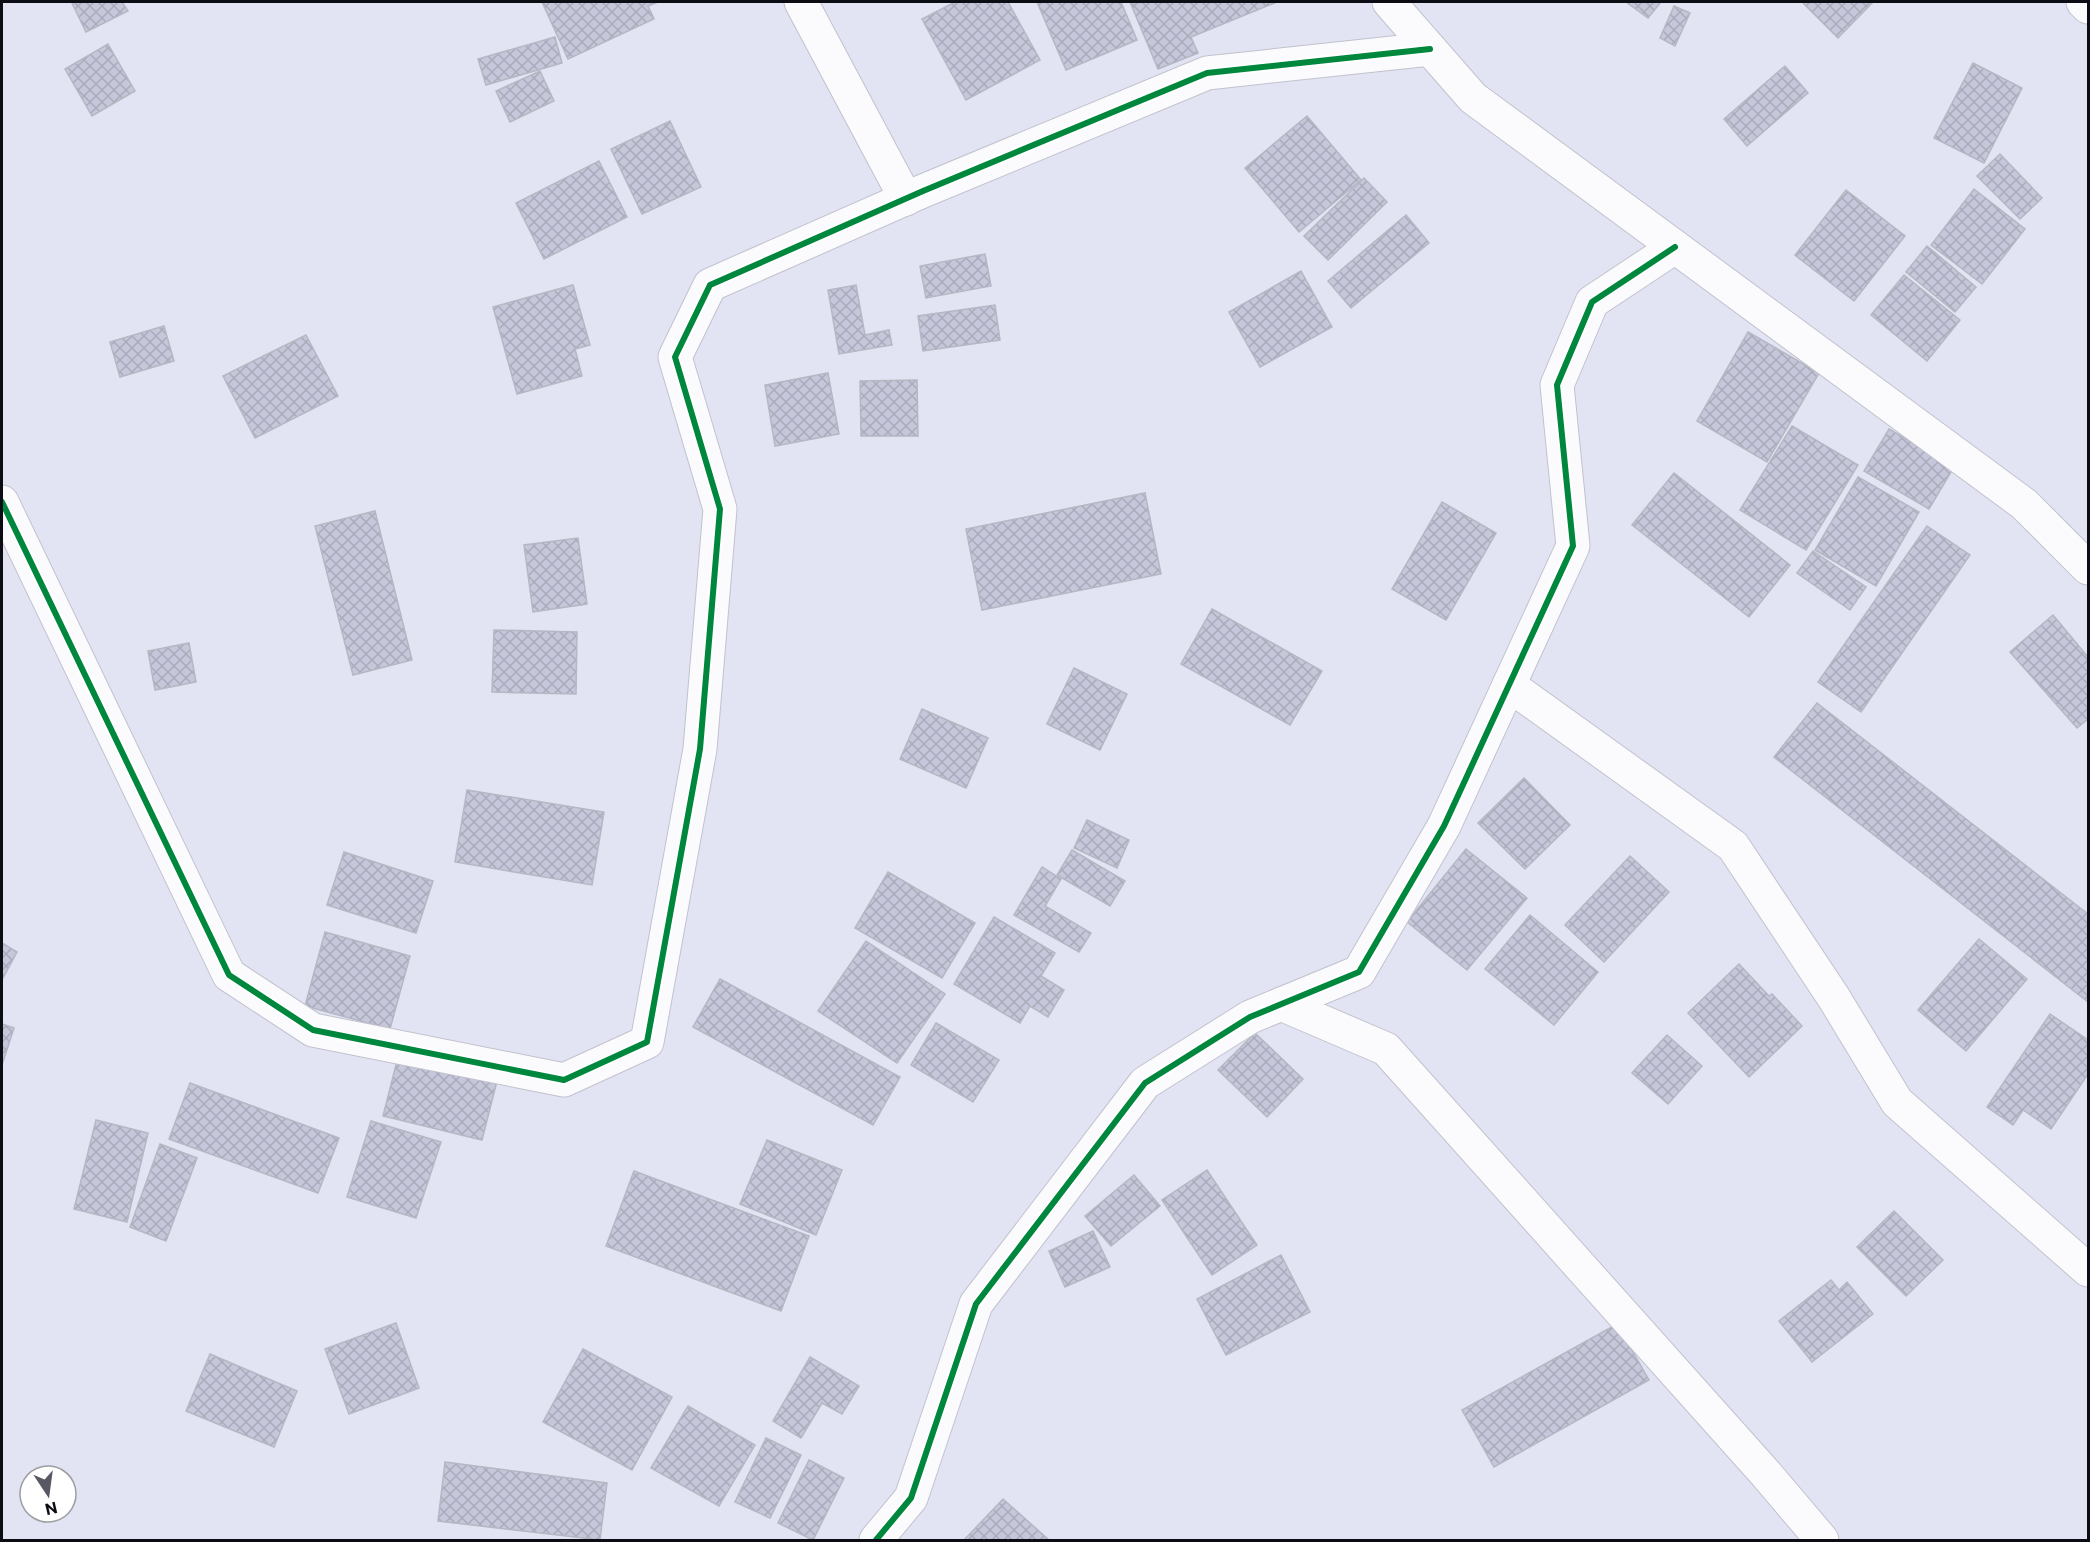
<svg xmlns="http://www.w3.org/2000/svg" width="2090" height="1542" viewBox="0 0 2090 1542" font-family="Commissioner,sans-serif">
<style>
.building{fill:url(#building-cross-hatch);stroke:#b5b7c3;stroke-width:1.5}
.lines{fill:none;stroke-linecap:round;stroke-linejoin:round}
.minor-casing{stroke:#c1c2ce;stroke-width:35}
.minor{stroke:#fbfbfd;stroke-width:33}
.cycleway-casing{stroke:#fff;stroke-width:10}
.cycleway{stroke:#00873e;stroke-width:6}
</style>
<defs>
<pattern id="building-cross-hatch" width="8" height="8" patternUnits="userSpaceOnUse" patternTransform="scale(1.5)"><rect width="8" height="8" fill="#c6c7da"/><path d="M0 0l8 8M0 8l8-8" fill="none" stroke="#a9aaba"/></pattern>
</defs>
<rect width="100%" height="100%" fill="#e2e4f3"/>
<g class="building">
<path d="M74,2H122L128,11L86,32L72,3Z"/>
<path d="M542,2H658L648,6L654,19L568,59Z"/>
<path d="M955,2H1008L1040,60L966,100L922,19Z"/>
<path d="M1037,2H1121L1137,40L1066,70Z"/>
<path d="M1130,2H1277L1191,37L1198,53L1158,69Z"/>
<path d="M1626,2H1661L1648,18Z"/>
<path d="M1802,2H1873L1838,38Z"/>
<path d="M1674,6L1690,13L1675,46L1660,38Z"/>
<path d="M555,37L562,63L486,85L478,59Z"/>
<path d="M108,44L135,91L92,116L65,69Z"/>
<path d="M1973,63L2022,88L1984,163L1934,138Z"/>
<path d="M1785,66L1808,93L1747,146L1724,119Z"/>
<path d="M540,71L554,101L510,122L496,91Z"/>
<path d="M1307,116L1361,180L1299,232L1245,168Z"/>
<path d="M670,121L701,187L642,214L611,149Z"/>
<path d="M2000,154L2042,198L2020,219L1977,176Z"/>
<path d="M599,161L627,217L544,259L516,203Z"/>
<path d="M1364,178L1387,202L1328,260L1304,236Z"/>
<path d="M1974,189L2025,229L1982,284L1931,245Z"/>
<path d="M1846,190L1905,236L1854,301L1795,255Z"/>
<path d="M1406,215L1429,243L1351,308L1328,281Z"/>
<path d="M1927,246L1976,287L1955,312L1906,272Z"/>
<path d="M985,254L991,286L926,298L920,266Z"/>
<path d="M1301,271L1332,327L1260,367L1229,312Z"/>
<path d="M1904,275L1960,320L1927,361L1871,315Z"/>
<path d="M573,285L590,345L575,349L582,376L517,394L493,307Z"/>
<path d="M856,285L865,335L889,330L892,345L839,354L828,290Z"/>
<path d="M995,305L1000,340L923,351L918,316Z"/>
<path d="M164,326L174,361L120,377L110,342Z"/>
<path d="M1748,332L1819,373L1767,462L1697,421Z"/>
<path d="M306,335L338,396L255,438L223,376Z"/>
<path d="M828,373L839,434L775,446L765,385Z"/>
<path d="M917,380L918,436H861L860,381Z"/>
<path d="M1792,426L1858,465L1806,550L1740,510Z"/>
<path d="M1889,429L1954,467L1929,509L1864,471Z"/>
<path d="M1674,473L1790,565L1749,617L1632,525Z"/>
<path d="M1858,477L1919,512L1876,586L1815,550Z"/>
<path d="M1145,493L1161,574L982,610L966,529Z"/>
<path d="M1442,502L1496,533L1446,620L1392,589Z"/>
<path d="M375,511L412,660L353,675L315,526Z"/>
<path d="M1927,526L1970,555L1861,712L1818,682Z"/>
<path d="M578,538L587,604L533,612L524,545Z"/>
<path d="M1813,551L1866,587L1850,610L1797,573Z"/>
<path d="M1212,609L1322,671L1290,725L1181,664Z"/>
<path d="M2053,615L2088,657V719L2077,728L2010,652Z"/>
<path d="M494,630L577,632L576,694L492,692Z"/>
<path d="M189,643L196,682L155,690L148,651Z"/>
<path d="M1074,668L1127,694L1100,750L1047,724Z"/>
<path d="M1817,703L2088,914V1002L1774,757Z"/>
<path d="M922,709L988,738L966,788L900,759Z"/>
<path d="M1524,778L1570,825L1525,869L1478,823Z"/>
<path d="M467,790L604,812L592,885L455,862Z"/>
<path d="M1087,820L1129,840L1117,868L1074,848Z"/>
<path d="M1466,849L1527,898L1467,970L1407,922Z"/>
<path d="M1072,850L1125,881L1110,906L1057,875Z"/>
<path d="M344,852L433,881L416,933L327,905Z"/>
<path d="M1630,856L1669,892L1604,962L1565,925Z"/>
<path d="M1042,867L1061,879L1045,906L1091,933L1079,952L1014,915Z"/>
<path d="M888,872L975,923L942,978L855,928Z"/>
<path d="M1530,915L1598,972L1554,1025L1485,969Z"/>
<path d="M994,917L1055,953L1041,976L1064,990L1048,1017L1030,1006L1020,1023L954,984Z"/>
<path d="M325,932L410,956L390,1029L305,1006Z"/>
<path d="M1979,939L2027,979L1966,1051L1918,1010Z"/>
<path d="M866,941L945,994L897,1063L818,1011Z"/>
<path d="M2,943L17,952L2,980Z"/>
<path d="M1739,964L1769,996L1772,994L1802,1026L1749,1077L1688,1013Z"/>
<path d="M720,979L900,1077L873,1125L693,1027Z"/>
<path d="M2050,1014L2088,1040V1074L2051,1129L2023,1110L2013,1125L1987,1107Z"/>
<path d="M936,1023L999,1060L973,1102L911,1065Z"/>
<path d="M2,1024L14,1028L2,1065Z"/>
<path d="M1255,1033L1303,1079L1267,1117L1218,1070Z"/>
<path d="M1667,1035L1702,1066L1668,1104L1632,1073Z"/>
<path d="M398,1057L497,1081L482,1140L383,1116Z"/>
<path d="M190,1083L339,1138L318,1193L169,1139Z"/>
<path d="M96,1120L148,1133L127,1222L74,1209Z"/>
<path d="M371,1121L441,1142L416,1218L347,1197Z"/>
<path d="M767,1140L842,1170L816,1235L740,1204Z"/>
<path d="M160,1144L197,1158L166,1241L130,1227Z"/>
<path d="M1207,1170L1257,1245L1212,1275L1162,1200Z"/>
<path d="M634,1171L809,1236L781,1311L606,1246Z"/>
<path d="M1134,1175L1160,1206L1111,1246L1085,1216Z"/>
<path d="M1894,1211L1943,1260L1906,1296L1857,1247Z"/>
<path d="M1093,1231L1110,1267L1065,1287L1049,1251Z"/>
<path d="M1281,1255L1310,1312L1226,1355L1197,1299Z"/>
<path d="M1831,1280L1839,1290L1847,1282L1873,1314L1812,1362L1779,1321Z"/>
<path d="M396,1323L419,1388L349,1414L325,1349Z"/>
<path d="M1617,1324L1649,1380L1494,1467L1462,1410Z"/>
<path d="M583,1349L672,1397L632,1470L543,1422Z"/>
<path d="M210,1354L297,1391L274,1447L186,1411Z"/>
<path d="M810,1357L859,1386L842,1414L822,1403L801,1438L773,1421Z"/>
<path d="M688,1406L755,1445L719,1506L651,1468Z"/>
<path d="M766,1438L801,1455L770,1518L735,1502Z"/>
<path d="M809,1460L844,1478L813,1540L778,1523Z"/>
<path d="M445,1462L607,1483L600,1540L438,1521Z"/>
<path d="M1003,1499L1049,1540H964Z"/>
</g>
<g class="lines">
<g class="minor-casing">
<g id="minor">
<path d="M801,2L906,199"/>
<path d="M1389,2L1473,98L2024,504L2088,568"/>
<path d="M2083,2L2088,7"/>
<path d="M2,502L229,975L313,1030L564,1080L647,1042L700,749L720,509L675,357L710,285L923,191L1207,73L1430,49"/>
<path d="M1509,685L1733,846L1834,998L1897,1102L2088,1270"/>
<path d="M1281,1004L1386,1049L1766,1474L1822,1540"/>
<path d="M876,1540L911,1498L976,1304L1145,1083L1250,1017L1359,972L1444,826L1573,546L1557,385L1592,302L1675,247"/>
</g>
</g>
<use href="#minor" class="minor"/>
<g class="cycleway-casing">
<g id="cycleway">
<path d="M2,502L229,975L313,1030L564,1080L647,1042L700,749L720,509L675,357L710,285L923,191L1207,73L1430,49"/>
<path d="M876,1540L911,1498L976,1304L1145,1083L1250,1017L1359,972L1444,826L1573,546L1557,385L1592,302L1675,247"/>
</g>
</g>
<use href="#cycleway" class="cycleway"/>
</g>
<rect width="2090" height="1542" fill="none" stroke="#0c0c15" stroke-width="6"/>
<g transform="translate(48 1494) rotate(167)"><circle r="28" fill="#ffffff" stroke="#9e9ea1" stroke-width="1.5"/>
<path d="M0-4.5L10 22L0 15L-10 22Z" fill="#575863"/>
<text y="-9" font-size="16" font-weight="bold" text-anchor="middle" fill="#0c0c15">N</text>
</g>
</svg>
